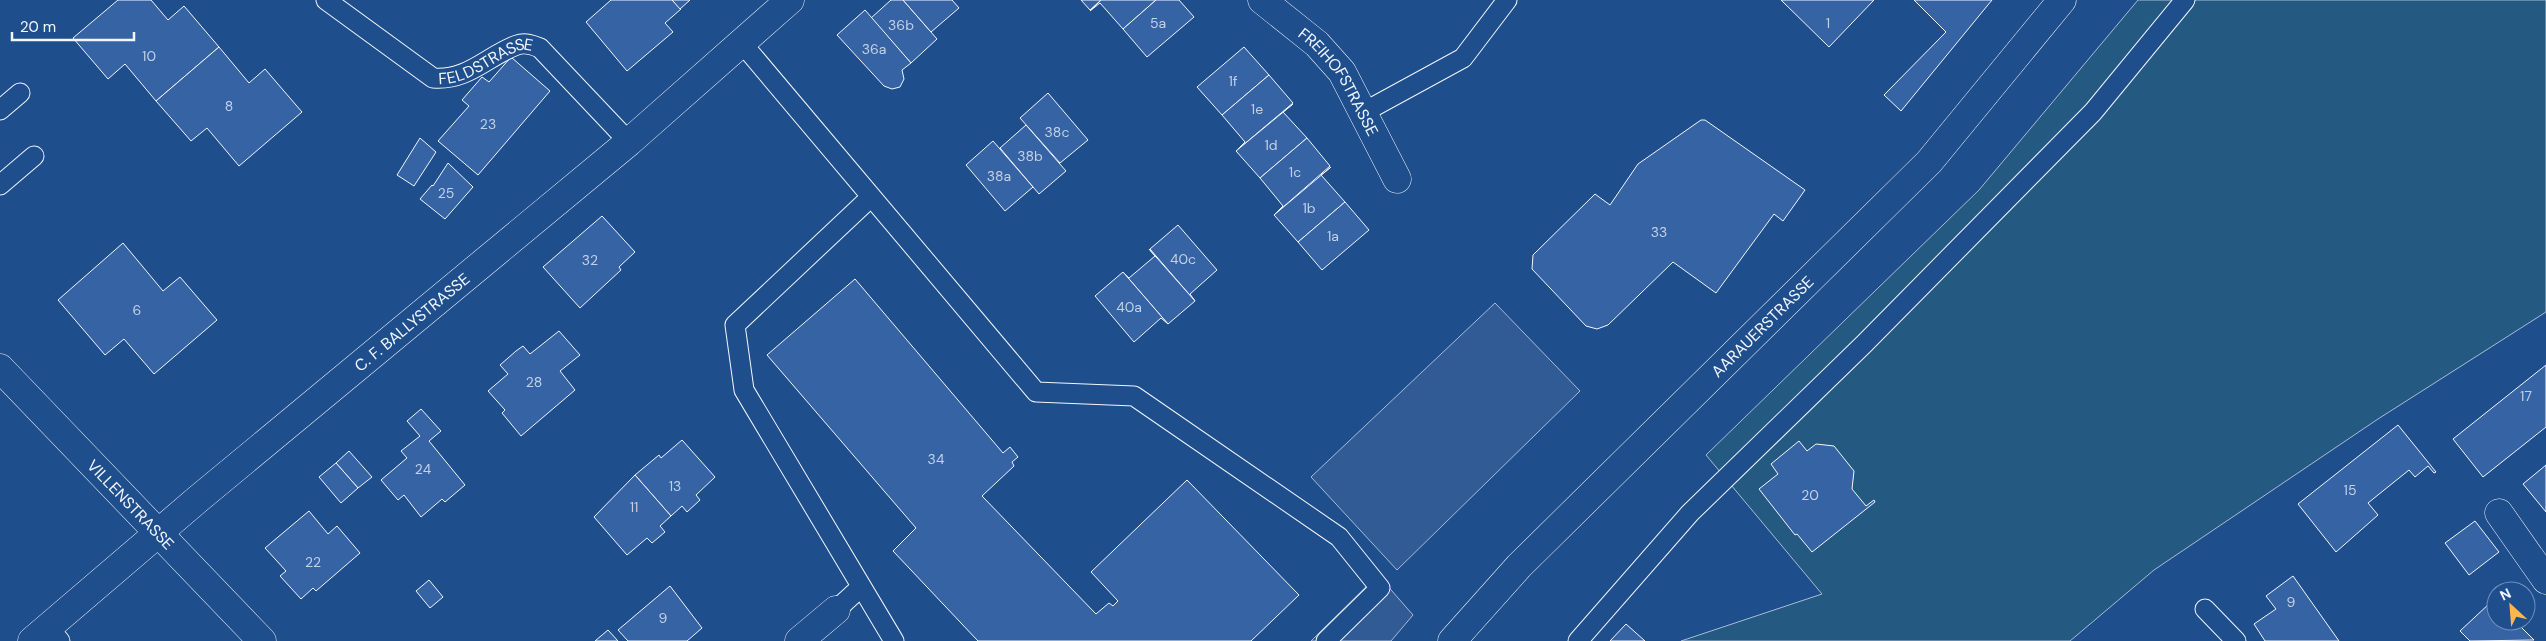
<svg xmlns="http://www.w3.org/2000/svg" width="2546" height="641" viewBox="0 0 2546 641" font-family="'DM Sans',sans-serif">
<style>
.green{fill:#245a82;stroke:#a8bbd7}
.parking{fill:#305b95;stroke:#a8bbd7}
.building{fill:#3563a3;stroke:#f2f6ff}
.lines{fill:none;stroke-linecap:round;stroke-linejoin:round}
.service-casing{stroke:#f2f6ff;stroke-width:21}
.minor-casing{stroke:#f2f6ff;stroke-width:29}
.primary-casing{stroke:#f2f6ff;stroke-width:29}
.service{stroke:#1f4e8c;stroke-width:19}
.minor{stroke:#1f4e8c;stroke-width:28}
.primary{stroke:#1f4e8c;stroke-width:28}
.labels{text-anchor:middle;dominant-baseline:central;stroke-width:4;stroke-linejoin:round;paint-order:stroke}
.number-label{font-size:14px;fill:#c3d1e8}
.street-label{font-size:16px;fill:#f2f6ff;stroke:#1f4e8c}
</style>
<rect width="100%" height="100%" fill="#1f4e8c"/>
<path class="green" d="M2138,0H2546V312L2378,419L2154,570L2070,641H1681L1822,594L1706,455L1979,190Z"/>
<g class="parking">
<path d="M1495,303L1580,391L1397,570L1311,477Z"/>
<path d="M1378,575L1413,615L1391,641H1311Z"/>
</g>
<g class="building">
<path d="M118,0H151L168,20L184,6L219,47L156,101L125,64L108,79L73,38Z"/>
<path d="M611,0H672L681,9L665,23L673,32L627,71L586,22Z"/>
<path d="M672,0H690L680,9Z"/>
<path d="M891,0H903L937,39L911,63L871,18Z"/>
<path d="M903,0H952L959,8L931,32Z"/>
<path d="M1081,0H1101L1090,10Z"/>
<path d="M1101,0H1156L1123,29L1100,3L1090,11Z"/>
<path d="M1156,0H1179L1194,17L1147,57L1123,29Z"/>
<path d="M1781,0H1874L1829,47Z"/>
<path d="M1914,0H1992L1901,111L1884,95L1946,32Z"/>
<path d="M865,10L911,63L902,70L904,79L900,87L892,89L884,86L837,35Z"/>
<path d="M219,47L249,83L265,69L302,112L239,166L207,128L191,141L156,101Z"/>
<path d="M1244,47L1269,75L1222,115L1197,87Z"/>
<path d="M511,57L550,91L478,175L438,141L469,106L462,100L482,77L489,82Z"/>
<path d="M1269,75L1293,103L1236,151L1245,142L1222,115Z"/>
<path d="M1048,93L1088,140L1060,163L1020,118Z"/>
<path d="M1293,104L1283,112L1307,138L1260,178L1236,151Z"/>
<path d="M1701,120H1705L1805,190L1783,221L1774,214L1716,293L1673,262L1608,325L1597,329L1586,326L1532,269L1533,255L1595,194L1610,205L1638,164Z"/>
<path d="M1026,125L1066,171L1039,194L1000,148Z"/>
<path d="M420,138L436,152L414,186L397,175Z"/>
<path d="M1307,138L1330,166L1274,215L1283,206L1260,178Z"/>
<path d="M993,141L1033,187L1005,211L966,165Z"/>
<path d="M448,163L473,187L445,219L420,199L432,185L433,186Z"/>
<path d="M1331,167L1321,175L1345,202L1298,242L1274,215Z"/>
<path d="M1345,202L1369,230L1322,270L1298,242Z"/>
<path d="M602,216L635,252L619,267L621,270L580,308L543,267Z"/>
<path d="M1178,225L1217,270L1190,294L1195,301L1150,249Z"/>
<path d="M123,243L163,291L180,277L217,320L154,374L124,339L105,355L58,300Z"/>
<path d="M1149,249L1195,301L1168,324L1123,272L1129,278L1155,256Z"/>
<path d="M1123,272L1168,324L1161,318L1134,342L1095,296Z"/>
<path d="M855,279L1003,453L1010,447L1018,457L1012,462L1014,466L982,496L1096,614L1109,603L1113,606L1118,601L1091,572L1187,480L1299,595L1251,641H978L893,551L916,528L767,355Z"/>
<path d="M559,331L580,355L560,371L575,390L521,436L502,413L505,410L488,391L508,374L500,365L516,351L523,346L530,354Z"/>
<path d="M2546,365V427L2483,477L2453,439Z"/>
<path d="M421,409L441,431L429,441L465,485L445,502L442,499L421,517L404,495L398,500L381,480L407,458L401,451L420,436L407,421Z"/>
<path d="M2398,425L2436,472L2434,473L2428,466L2415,477L2409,470L2368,503L2378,515L2336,552L2298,504Z"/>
<path d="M682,440L715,477L696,495L700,500L687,512L682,506L671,516L635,475L659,455L661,458Z"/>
<path d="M1799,441L1807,451L1816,444L1834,446L1854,471L1852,489L1866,506L1874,500L1875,502L1812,552L1797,534L1795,535L1759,489L1778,474L1771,464Z"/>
<path d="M349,451L372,477L358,488L336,463Z"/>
<path d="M336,463L358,488L341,503L319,477Z"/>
<path d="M2546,465V512L2523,484Z"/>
<path d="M635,475L671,516L660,526L665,532L652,543L647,538L627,555L594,517Z"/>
<path d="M309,511L328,534L337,526L360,553L316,591L313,588L301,599L280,576L286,571L265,548Z"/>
<path d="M2475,521L2499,552L2469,575L2445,543Z"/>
<path d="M2293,576L2339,641H2265L2254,624L2276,609L2266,596Z"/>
<path d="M429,580L443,597L430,608L416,591Z"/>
<path d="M670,586L702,628L687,641H628L618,630Z"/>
<path d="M2490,603L2496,609V621H2507L2515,629L2520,626L2534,640L2470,641L2460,631Z"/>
<path d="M1626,624L1645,641H1610Z"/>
<path d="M608,630L618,641H595Z"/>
</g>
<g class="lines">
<g class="service-casing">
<g id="service">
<path id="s1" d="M326,0L433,78C468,81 487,56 517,45C525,42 533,45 540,48L629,142"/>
<path d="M741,42L1036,392L1134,396L1339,537L1380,588L1326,641"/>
<path d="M0,110L20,93"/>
<path d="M1364,112L1463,58L1507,0"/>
<path d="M0,185L34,156"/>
<path d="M871,197L735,325L744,390L894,641"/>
<path d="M2205,609L2236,641"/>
<path d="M836,610L861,587"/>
<path d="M48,627L60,641"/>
<path d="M1578,641L1690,513L1864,344L2093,112L2185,0"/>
</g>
</g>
<g class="minor-casing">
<g id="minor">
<path id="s2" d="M1262,0L1317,44L1342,72L1397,179"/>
<path id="s3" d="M0,368L262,641"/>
<path d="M2499,513L2546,580"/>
<path id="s4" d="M32,641L198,499L629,142L790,0"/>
<path d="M799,641L836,610"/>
</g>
</g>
<g class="primary-casing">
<g id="primary">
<path id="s5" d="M1452,641L1519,566L1929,162L2062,0"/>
</g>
</g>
<use href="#service" class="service"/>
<use href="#minor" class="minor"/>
<use href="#primary" class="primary"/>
</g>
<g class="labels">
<g class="number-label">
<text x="1158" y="23">5a</text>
<text x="1828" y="23">1</text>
<text x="901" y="25">36b</text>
<text x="874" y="49">36a</text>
<text x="149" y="56">10</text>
<text x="1233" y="81">1f</text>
<text x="229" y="106">8</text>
<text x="1257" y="109">1e</text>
<text x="488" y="124">23</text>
<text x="1057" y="132">38c</text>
<text x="1271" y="145">1d</text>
<text x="1030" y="156">38b</text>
<text x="1295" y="172">1c</text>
<text x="999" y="176">38a</text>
<text x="446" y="193">25</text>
<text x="1309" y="208">1b</text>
<text x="1659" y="232">33</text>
<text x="1333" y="236">1a</text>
<text x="1183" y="259">40c</text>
<text x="590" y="260">32</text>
<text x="1129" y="307">40a</text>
<text x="137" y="310">6</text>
<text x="534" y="382">28</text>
<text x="2526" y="396">17</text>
<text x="936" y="459">34</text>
<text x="423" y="469">24</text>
<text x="675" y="486">13</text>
<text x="2350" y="490">15</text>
<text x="1810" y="495">20</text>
<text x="634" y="507">11</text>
<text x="313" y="562">22</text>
<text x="2291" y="602">9</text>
<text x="663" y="618">9</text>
</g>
<g class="street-label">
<text stroke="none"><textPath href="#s1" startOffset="189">FELDSTRASSE</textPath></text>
<text stroke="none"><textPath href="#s2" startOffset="114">FREIHOFSTRASSE</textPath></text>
<text stroke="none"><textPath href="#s4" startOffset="496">C. F. BALLYSTRASSE</textPath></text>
<text stroke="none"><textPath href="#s5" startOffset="442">AARAUERSTRASSE</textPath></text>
<text stroke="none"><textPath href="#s3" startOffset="189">VILLENSTRASSE</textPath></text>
</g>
</g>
<g transform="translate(2511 606) rotate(334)"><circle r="24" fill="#1f4e8c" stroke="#7391ba"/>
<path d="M0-4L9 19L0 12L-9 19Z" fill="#ffb74d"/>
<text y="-8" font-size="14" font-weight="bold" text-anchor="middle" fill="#f2f6ff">N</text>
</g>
<path d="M12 32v8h122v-8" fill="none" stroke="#f2f6ff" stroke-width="2.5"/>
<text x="20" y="32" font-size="15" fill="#f2f6ff" stroke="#1f4e8c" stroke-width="4" paint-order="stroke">20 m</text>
</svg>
